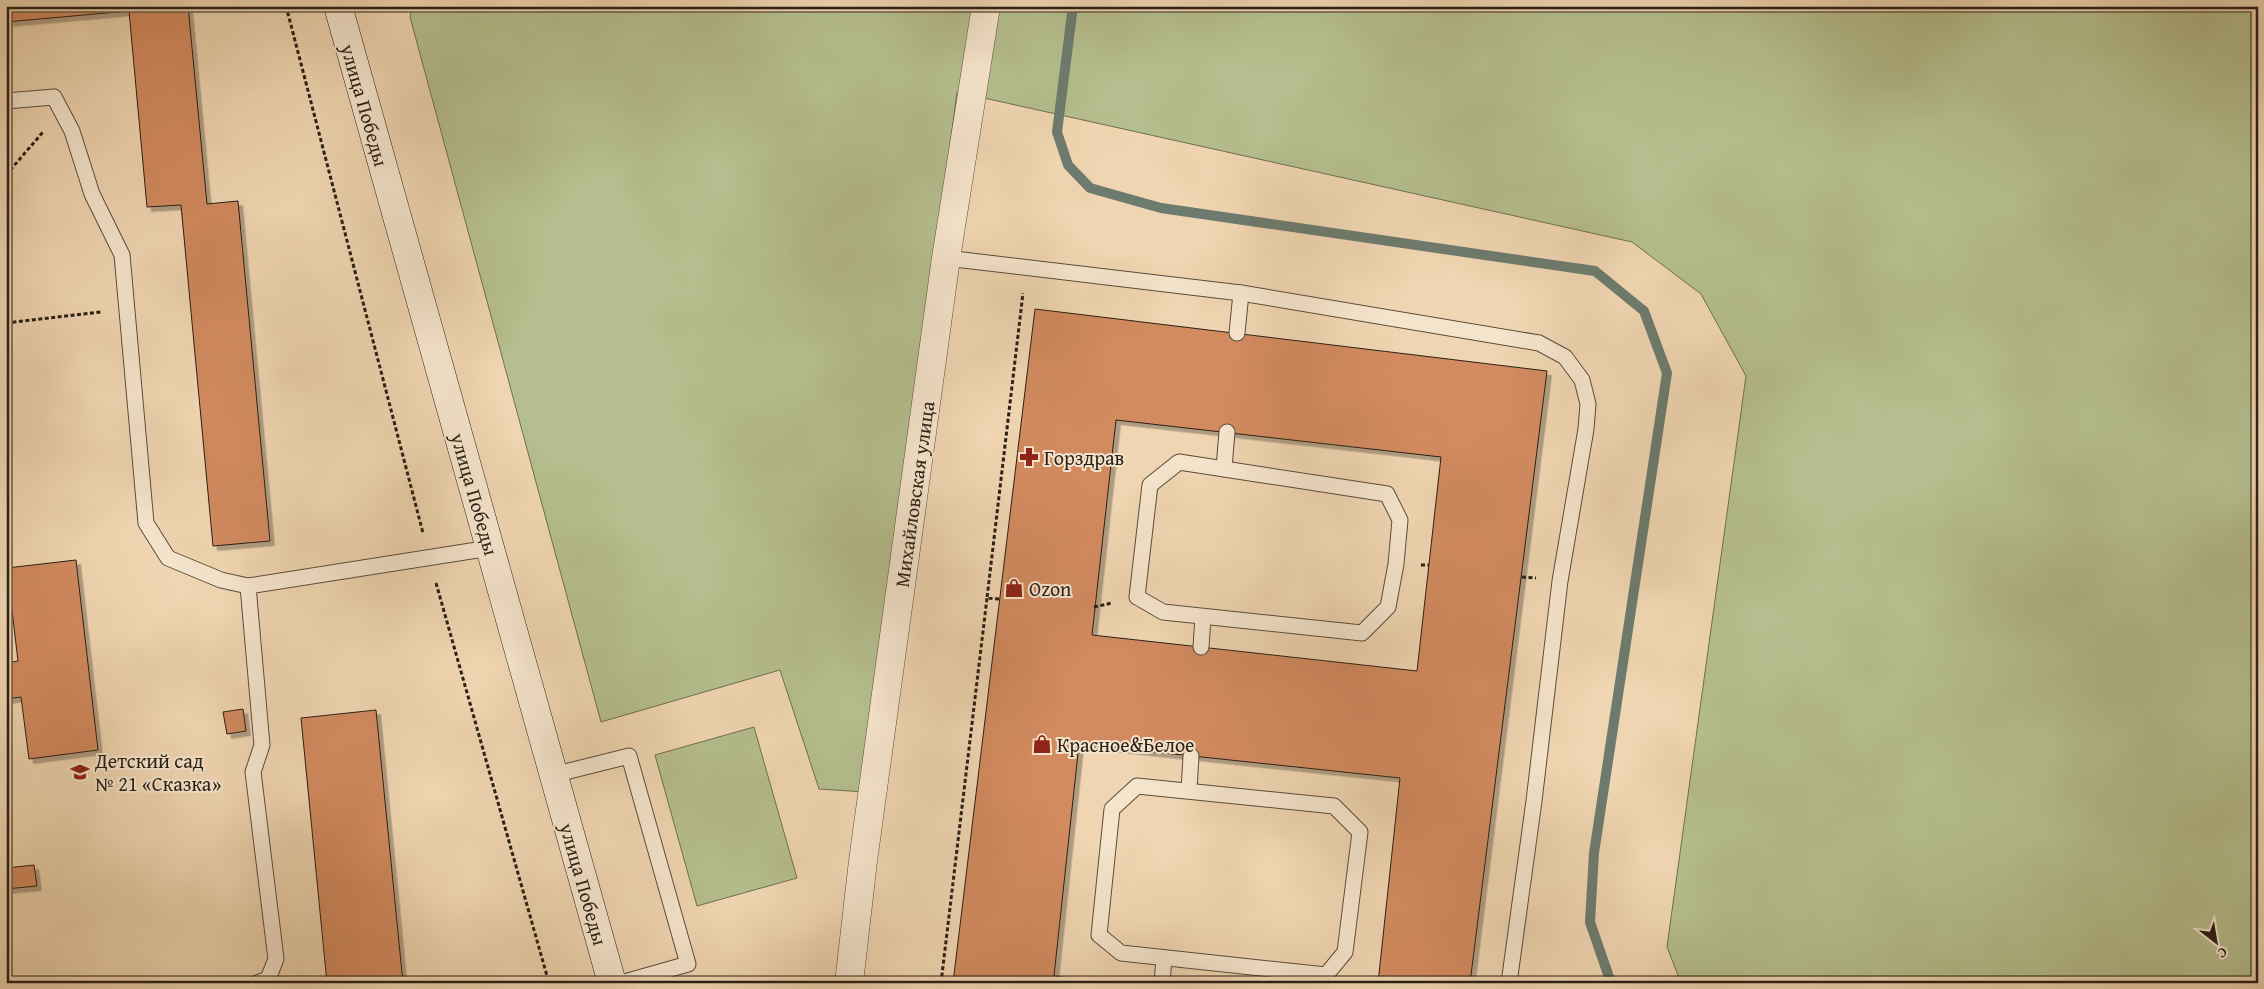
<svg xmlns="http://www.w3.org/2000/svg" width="2264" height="989" viewBox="0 0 2264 989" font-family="'Gentium Book Plus',serif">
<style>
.green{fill:#b5be8e;stroke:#6f6e52}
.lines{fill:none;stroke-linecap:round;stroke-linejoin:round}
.stream{stroke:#6d7b6e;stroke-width:10}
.building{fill:#d28a5f;stroke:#291f16;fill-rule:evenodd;filter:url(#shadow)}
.service-casing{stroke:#5a4c3d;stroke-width:17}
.minor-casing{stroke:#5a4c3d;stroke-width:29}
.secondary-casing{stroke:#291f16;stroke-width:29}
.path{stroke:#291f16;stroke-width:3;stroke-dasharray:4 2.5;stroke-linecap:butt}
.service{stroke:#f5e4cc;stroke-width:15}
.minor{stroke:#f5e4cc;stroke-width:28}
.secondary{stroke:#f5e4cc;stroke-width:28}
.labels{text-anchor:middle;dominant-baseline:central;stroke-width:4;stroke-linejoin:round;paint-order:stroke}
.street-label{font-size:20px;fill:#291f16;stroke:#f5e4cc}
.poi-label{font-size:20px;fill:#291f16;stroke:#f5e4cc;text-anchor:start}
</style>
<defs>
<filter id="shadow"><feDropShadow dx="4.5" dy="4.5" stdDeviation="0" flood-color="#0004"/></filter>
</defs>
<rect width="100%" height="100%" fill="#efd5b1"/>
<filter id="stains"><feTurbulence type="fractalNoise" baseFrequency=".004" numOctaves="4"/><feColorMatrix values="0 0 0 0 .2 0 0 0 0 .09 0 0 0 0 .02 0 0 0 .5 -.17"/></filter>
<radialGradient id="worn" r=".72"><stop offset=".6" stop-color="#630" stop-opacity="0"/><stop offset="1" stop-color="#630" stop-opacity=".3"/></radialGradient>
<g class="green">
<path d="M412,6H2258V983H1681L1667,947L1746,376L1701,294L1632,242L957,92L865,792L819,789L780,670L601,722L410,17Z"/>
<path d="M754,727L797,878L697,906L655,755Z"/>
</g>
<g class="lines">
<path class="stream" d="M1073,6L1057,132L1068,165L1090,188L1161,208L1595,271L1644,311L1667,373L1594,853L1590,922L1611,983"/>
</g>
<g class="building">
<path d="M6,6H188L207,204L238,201L270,541L213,546L181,205L147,207L129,11L6,22Z"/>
<path d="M1035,309L1547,371L1470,983H1378L1400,778L1079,744L1054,976L1113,983H953ZM1116,420L1441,457L1417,671L1092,635Z"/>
<path d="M76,560L98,750L29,759L21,697L6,699V663L18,661L7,568Z"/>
<path d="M243,709L246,731L227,734L223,712Z"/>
<path d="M376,710L403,983H327L301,718Z"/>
<path d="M34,865L37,886L6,889V868Z"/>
</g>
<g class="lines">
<g class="service-casing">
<g id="service">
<path d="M6,101L54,97L72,131L92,194L122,255L146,523L168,558L221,580L248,586L490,548"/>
<path d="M946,258L1241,293L1539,343L1565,357L1582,380L1588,404L1586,429L1560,581L1534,801L1509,983"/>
<path d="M1237,333L1241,293"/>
<path d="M1179,462L1387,494L1400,520L1396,564L1388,607L1362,633L1163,612L1137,597L1150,485Z"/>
<path d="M1224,468L1227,432"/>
<path d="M248,586L262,745L253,772L276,959L268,979L257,983"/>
<path d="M1201,647L1203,617"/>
<path d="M553,775L629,756L688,964L621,983"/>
<path d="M1137,786L1334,806L1360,832L1345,952L1326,975L1121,953L1099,935L1112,809Z"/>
<path d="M1189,790L1191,756"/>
<path d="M1162,983L1164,958"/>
</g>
</g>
<g class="minor-casing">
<path id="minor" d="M849,983L863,861L946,258L986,6"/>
</g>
<g class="secondary-casing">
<path id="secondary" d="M338,6L612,983"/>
</g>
<g class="path">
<path d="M286,6L423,533"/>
<path d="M6,175L43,132"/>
<path d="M6,323L101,312"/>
<path d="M1421,565H1429"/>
<path d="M1522,577L1536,578"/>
<path d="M436,583L549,983"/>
<path d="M999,599L987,598L1023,293"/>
<path d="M1094,607L1112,603"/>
<path d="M941,983L987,598"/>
</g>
<use href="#service" class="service"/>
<use href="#minor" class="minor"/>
<use href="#secondary" class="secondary"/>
</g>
<defs>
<g id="pharmacy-bare" transform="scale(1.5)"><path d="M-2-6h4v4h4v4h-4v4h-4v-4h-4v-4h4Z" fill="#8f2418" stroke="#f5e4cc" stroke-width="2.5" paint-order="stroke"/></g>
<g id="shop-bare" transform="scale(1.5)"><path d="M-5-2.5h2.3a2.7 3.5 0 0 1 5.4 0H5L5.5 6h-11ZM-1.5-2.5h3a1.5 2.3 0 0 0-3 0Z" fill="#8f2418" stroke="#f5e4cc" stroke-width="2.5" paint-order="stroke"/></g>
<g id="school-bare" transform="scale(1.5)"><path d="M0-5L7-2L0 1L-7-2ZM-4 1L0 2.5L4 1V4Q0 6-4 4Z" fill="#8f2418" stroke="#f5e4cc" stroke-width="2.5" paint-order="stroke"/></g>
</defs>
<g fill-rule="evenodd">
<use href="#pharmacy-bare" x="1029" y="457"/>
<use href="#shop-bare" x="1014" y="588"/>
<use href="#shop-bare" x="1042" y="744"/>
<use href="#school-bare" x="80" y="772"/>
</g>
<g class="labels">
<g class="street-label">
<text transform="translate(365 105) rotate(74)">улица Победы</text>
<text transform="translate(475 494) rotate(74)">улица Победы</text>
<text transform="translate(914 494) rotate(-82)">Михайловская улица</text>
<text transform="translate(584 884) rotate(74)">улица Победы</text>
</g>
<g class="poi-label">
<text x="1044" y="457">Горздрав</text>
<text x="1029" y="588">Ozon</text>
<text x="1057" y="744">Красное&amp;Белое</text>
<text x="95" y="760">Детский сад<tspan x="95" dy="23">№ 21 «Сказка»</tspan></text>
</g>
</g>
<rect width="2264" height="989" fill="none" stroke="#efd5b1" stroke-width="25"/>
<rect x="8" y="8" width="2249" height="974" fill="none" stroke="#291f16" stroke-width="2.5"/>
<rect x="12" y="12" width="2239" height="964" fill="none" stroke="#291f16"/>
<g transform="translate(2216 942) rotate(149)" stroke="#f5e4cc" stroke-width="4" paint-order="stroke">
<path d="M0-4L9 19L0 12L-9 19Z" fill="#291f16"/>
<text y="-8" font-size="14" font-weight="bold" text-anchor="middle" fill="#291f16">С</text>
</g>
<rect width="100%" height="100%" filter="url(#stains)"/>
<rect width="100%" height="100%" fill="url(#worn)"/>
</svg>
